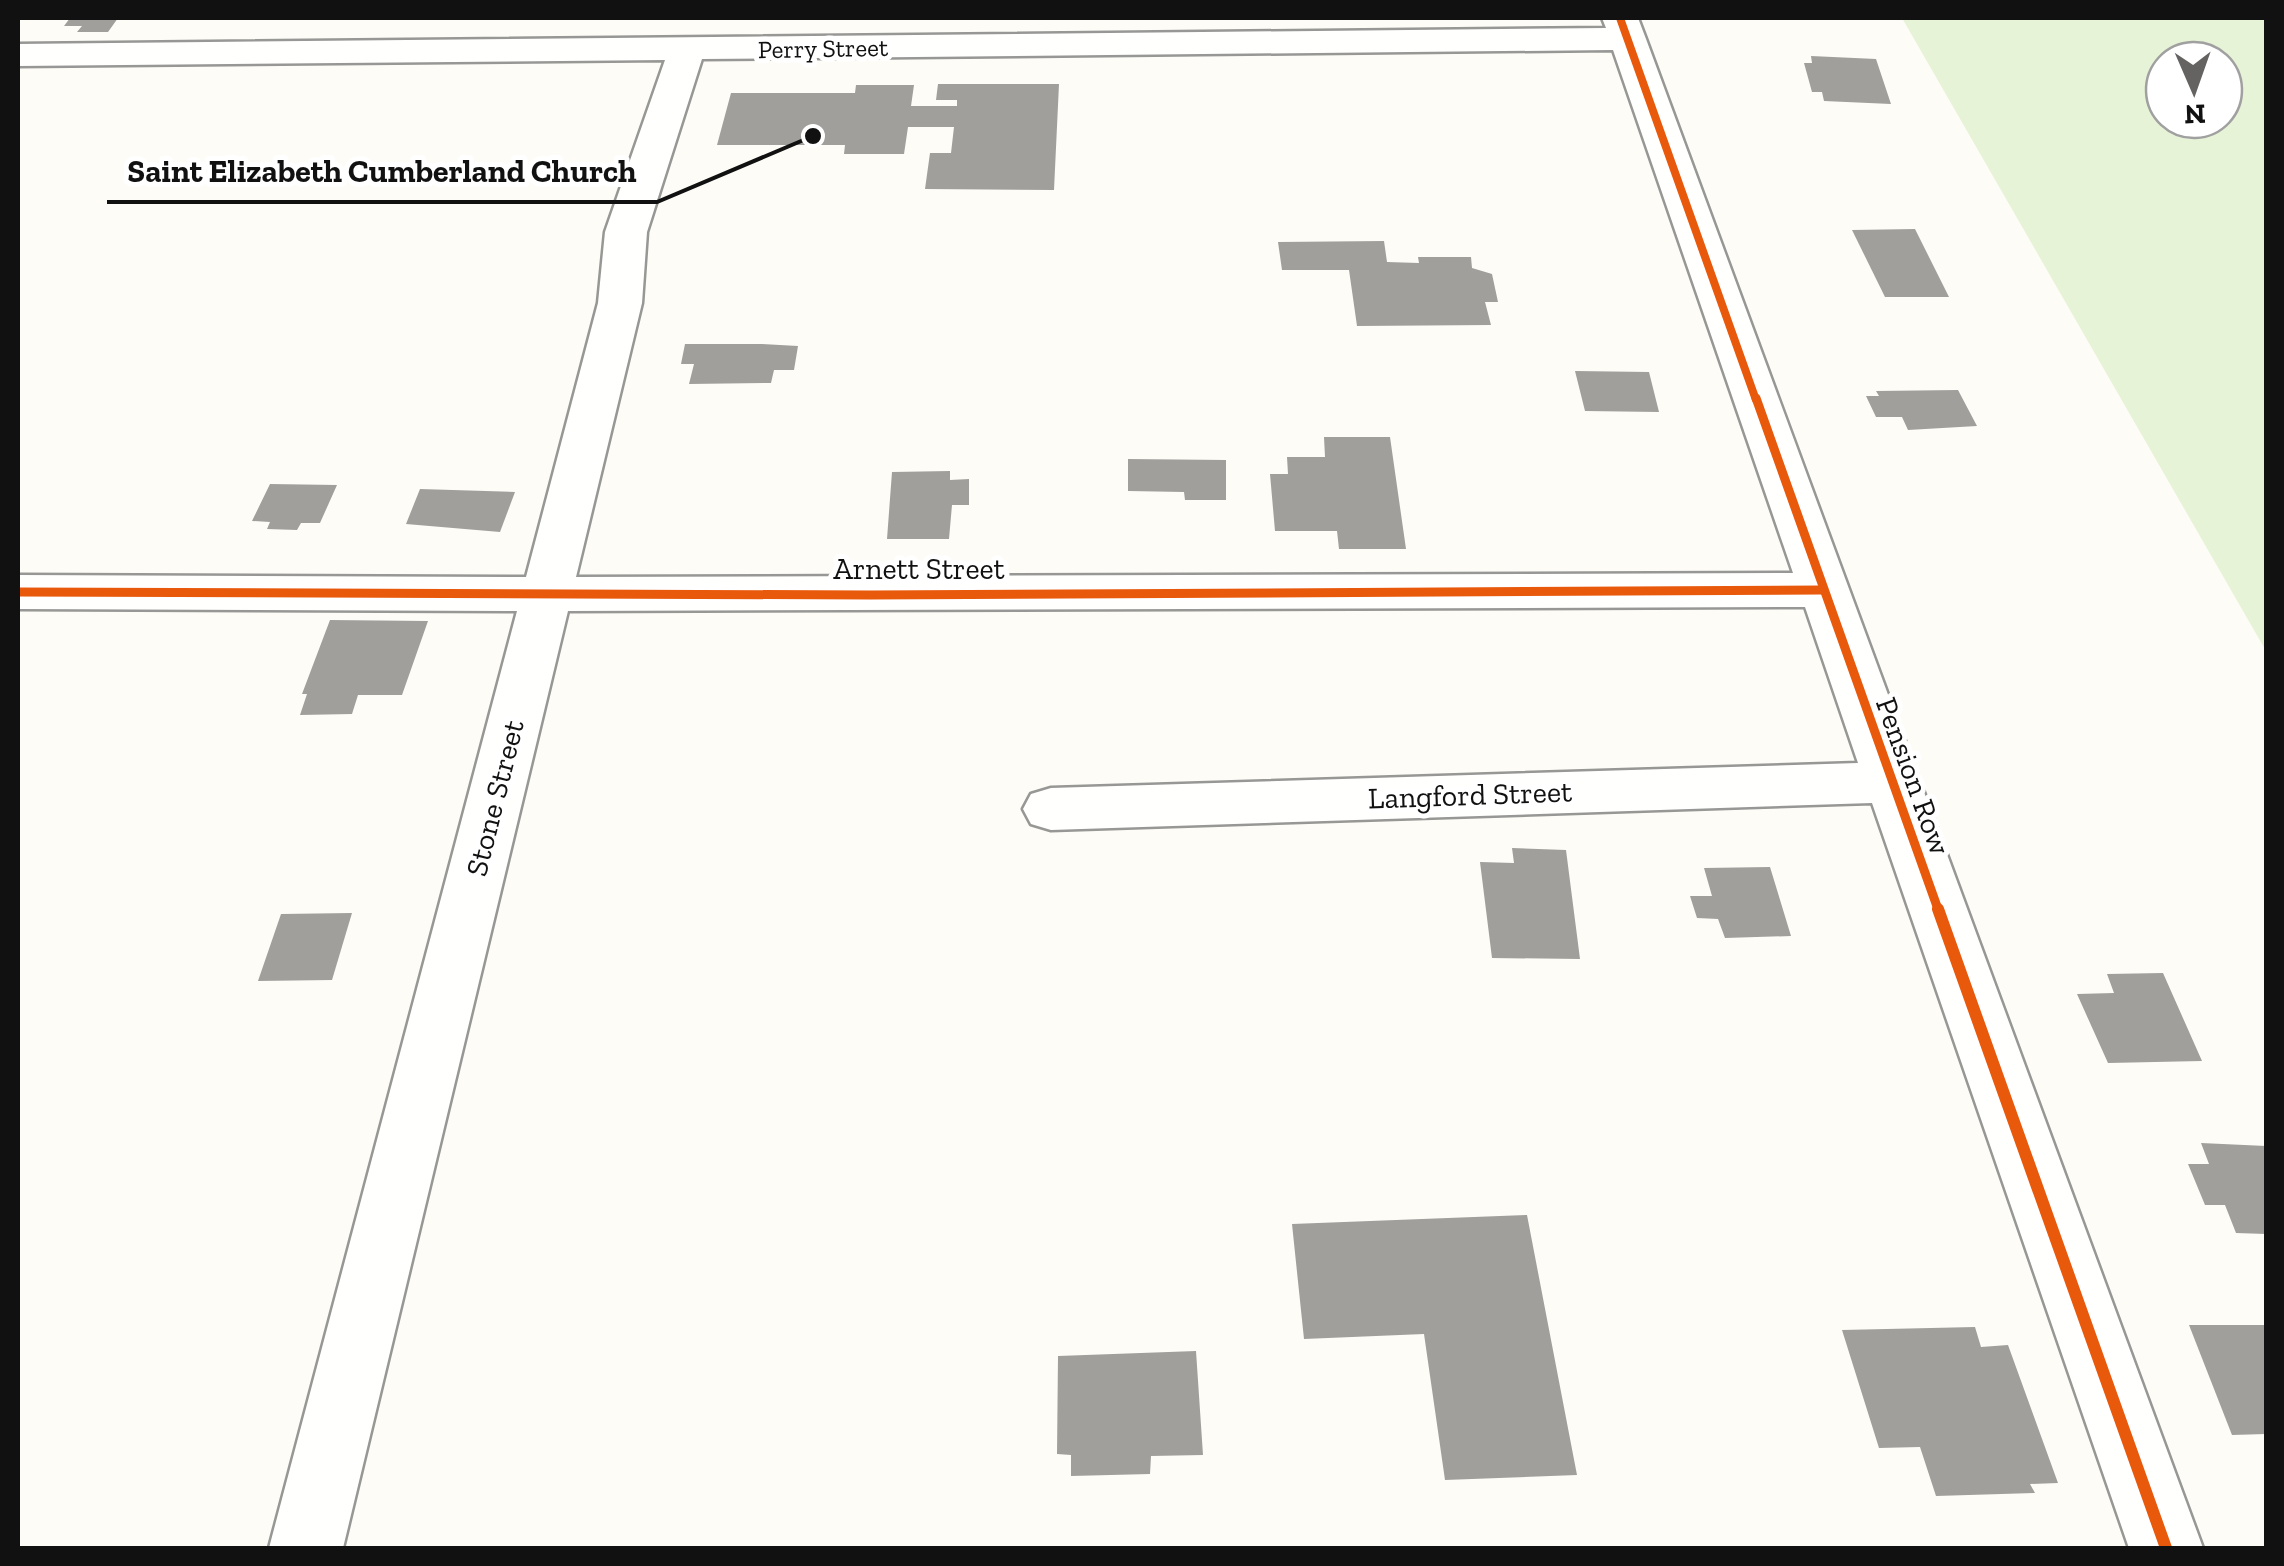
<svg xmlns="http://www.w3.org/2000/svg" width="2284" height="1566" viewBox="0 0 2284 1566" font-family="'Zilla Slab',serif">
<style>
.green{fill:#e7f3d7;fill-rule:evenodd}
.building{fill:#a19f9c}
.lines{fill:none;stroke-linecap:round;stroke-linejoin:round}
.minor-casing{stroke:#979795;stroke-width:5}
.minor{fill:#fffffe;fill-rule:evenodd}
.cycleway-far2-casing{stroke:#fff;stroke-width:12}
.cycleway-far1-casing{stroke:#fff;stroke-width:15}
.cycleway-casing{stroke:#fff;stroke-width:19}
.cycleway-far2{stroke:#e8590c;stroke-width:8}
.cycleway-far1{stroke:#e8590c;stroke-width:9}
.cycleway{stroke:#e8590c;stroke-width:12}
.labels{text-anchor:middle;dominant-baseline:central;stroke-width:10;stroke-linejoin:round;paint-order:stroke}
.far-street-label{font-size:25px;fill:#111;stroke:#fff}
.street-label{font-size:30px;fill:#111;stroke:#fff}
.leader{fill:none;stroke:#111;stroke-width:4}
.callout-dot{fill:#111;stroke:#fff;stroke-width:4}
.callout-label{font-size:32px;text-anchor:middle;font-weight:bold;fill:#111;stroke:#fff;stroke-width:10;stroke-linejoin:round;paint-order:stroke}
</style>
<rect width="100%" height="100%" fill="#fdfcf7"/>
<path class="green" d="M1902,18H2266V652V651ZM2164,60H2224V120H2164Z"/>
<g class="building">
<path d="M70,18H118L108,32H77L82,26H64Z"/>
<path d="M1811,56L1876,59L1891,104L1824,101L1822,92H1812L1804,63H1812Z"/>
<path d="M938,84H1059L1054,190L925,189L930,153H951L954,127H908L904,154H844L845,145H717L731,93H855L856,85H914L911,106H957V100H936Z"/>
<path d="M1915,229L1949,297H1885L1852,230Z"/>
<path d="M1384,241L1387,262L1419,263L1418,257H1471L1472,268L1492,274L1498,302H1485L1491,325L1357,326L1349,270H1282L1278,242Z"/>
<path d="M685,344H762L798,346L794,370H774L771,383L689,384L694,364H681Z"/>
<path d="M1575,371L1649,372L1659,412L1585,411Z"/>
<path d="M1958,390L1977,426L1908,430L1902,417H1876L1866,396H1879L1876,391Z"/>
<path d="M1324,437H1390L1406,549H1339L1337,531H1275L1270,474H1288L1287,457H1325Z"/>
<path d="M1128,459L1226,460V500H1185L1184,492L1128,491Z"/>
<path d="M950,471V480L969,479V505H952L949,539H887L892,472Z"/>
<path d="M270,484L337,485L320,523H301L297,530L267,529L270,522L252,521Z"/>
<path d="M420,489L515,492L500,532L406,524Z"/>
<path d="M330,620L428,621L402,695H358L352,714L300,715L307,694H302Z"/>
<path d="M1512,848L1566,850L1580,959L1492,958L1480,862L1514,863Z"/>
<path d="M1770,867L1791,936L1725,938L1718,919L1697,918L1690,896H1712L1704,868Z"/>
<path d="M352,913L332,980L258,981L281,914Z"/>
<path d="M2163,973L2202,1061L2108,1063L2077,994L2114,993L2107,974Z"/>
<path d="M2201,1143L2266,1146V1234L2236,1233L2225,1205H2205L2188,1164H2209Z"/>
<path d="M1527,1215L1577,1475L1445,1480L1424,1334L1304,1339L1292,1224Z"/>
<path d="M2189,1325H2266V1434L2232,1435Z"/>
<path d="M1975,1327L1981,1347L2008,1345L2058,1483L2030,1484L2035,1493L1936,1496L1920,1447L1879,1448L1842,1330Z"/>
<path d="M1196,1351L1203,1455L1151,1456L1150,1474L1071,1476V1455L1057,1454L1058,1356Z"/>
</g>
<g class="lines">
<g class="minor-casing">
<path id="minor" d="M1602,18H1638L1646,39L2203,1548H2129L1872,803L1051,830L1031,824L1023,809L1031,794L1051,788L1858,763L1805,607L568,611L343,1548H269L517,611L18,609V575L526,577L598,303L605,232L665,60L18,66V44L1606,28ZM1613,50L1793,573L576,577L642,303L647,232L702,59Z"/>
</g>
<use href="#minor" class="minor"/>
<g class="cycleway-far2-casing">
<path id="cycleway-far2" d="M1620,18L1756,400"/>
</g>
<g class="cycleway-far1-casing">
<g id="cycleway-far1">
<path d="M1756,398L1939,912"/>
<path d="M18,592L870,595L1821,590"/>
</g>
</g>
<g class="cycleway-casing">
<path id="cycleway" d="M1938,909L2166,1548"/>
</g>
<use href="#cycleway-far2" class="cycleway-far2"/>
<use href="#cycleway-far1" class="cycleway-far1"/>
<use href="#cycleway" class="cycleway"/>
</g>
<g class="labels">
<g class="far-street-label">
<text transform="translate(823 48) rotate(-1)">Perry Street</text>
</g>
<g class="street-label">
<text x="919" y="569">Arnett Street</text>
<text transform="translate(1913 776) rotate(70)">Pension Row</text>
<text transform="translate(1470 795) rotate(-2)">Langford Street</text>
<text transform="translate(495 798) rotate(-76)">Stone Street</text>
</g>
</g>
<path class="leader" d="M813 136L657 202H107"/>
<circle class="callout-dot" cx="813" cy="136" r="10"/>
<g class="callout-label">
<text x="382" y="182">Saint Elizabeth Cumberland Church</text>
</g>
<rect width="2284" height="1566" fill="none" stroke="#111111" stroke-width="40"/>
<g transform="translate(2194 90) rotate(178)"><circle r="48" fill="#ffffff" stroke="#a0a0a0" stroke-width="2.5"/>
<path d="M0-8L18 38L0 25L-18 38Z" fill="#646362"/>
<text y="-15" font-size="28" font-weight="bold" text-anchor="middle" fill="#111111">N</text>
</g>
</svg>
